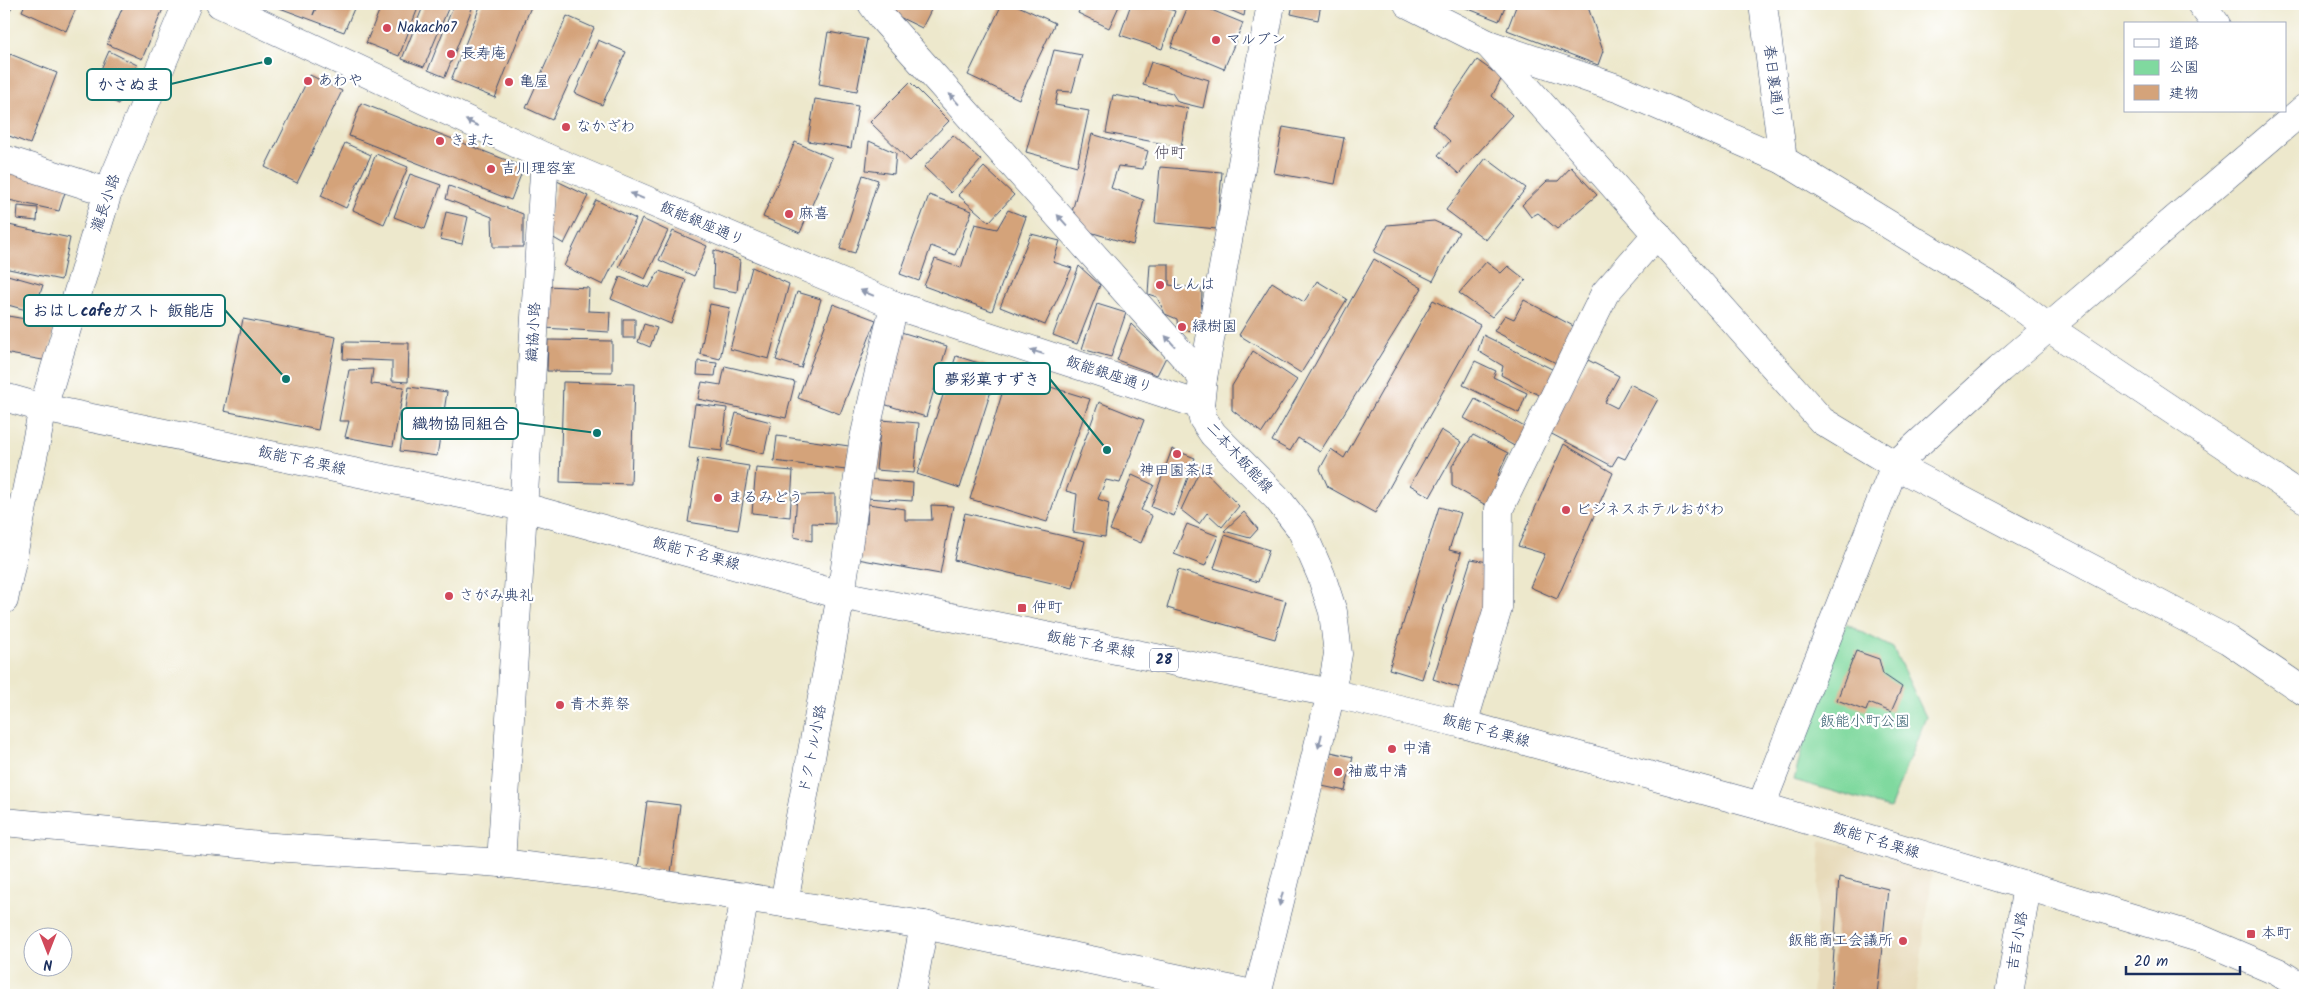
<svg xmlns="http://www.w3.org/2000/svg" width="2309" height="999" viewBox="0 0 2309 999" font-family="Kalam,'Klee One',sans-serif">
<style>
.built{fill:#e7daba}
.green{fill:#80d99f;stroke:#4e847e}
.building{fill:#d4a37a}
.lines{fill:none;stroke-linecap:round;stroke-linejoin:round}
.minor-casing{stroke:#3a4b6e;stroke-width:29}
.major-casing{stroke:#3a4b6e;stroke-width:29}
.minor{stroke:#fff;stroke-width:28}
.major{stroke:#fff;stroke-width:28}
.oneway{fill:#8d97ae}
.poi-dot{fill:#d1495b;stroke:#fff;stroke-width:2}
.labels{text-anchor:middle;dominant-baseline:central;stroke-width:4.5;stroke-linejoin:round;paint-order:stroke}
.shield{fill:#fff;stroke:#5f6d8e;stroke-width:1}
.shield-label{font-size:14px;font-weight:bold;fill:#1b2f5e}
.poi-label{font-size:15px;fill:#1b2f5e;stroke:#fff;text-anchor:start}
.street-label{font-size:15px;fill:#1b2f5e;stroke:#fff}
.park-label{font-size:15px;fill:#396272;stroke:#fff}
.neighbourhood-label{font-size:16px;fill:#5c5868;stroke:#fff}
.leader{fill:none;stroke:#0f766e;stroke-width:2}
.callout-dot{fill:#0f766e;stroke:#fff;stroke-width:2}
.callout{fill:#fff;stroke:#0f766e;stroke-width:2}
.callout-label{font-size:16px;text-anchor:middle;font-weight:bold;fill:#1b2f5e}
</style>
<rect width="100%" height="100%" fill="#fff"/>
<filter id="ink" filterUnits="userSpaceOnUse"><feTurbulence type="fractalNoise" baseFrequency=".02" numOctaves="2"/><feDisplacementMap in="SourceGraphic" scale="10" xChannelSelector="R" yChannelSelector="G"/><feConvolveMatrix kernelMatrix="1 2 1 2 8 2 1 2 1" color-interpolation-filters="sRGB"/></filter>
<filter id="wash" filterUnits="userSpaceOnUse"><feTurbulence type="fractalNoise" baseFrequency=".0096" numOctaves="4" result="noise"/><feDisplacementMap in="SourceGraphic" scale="20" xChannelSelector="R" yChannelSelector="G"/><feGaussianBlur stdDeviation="1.12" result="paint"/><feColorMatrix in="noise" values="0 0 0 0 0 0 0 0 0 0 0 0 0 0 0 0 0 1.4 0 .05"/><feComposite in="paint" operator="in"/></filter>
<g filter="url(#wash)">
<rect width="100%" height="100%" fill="#ede8cc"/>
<path class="built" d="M1821,840L1933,870L1916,995H1812Z"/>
<path class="green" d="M1846,624L1893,648L1926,717L1890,808L1794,780L1814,702Z"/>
<g id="blocks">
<g class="building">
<path d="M4,4H13L8,15L4,13Z"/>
<path d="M25,4H78L66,31L22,11Z"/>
<path d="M124,4H165L142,59L107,44Z"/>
<path d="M278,4H317L313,15L318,4H356L344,32L277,7Z"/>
<path d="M382,4H408L418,8L399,56L366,43Z"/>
<path d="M424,4H450L424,67L402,59Z"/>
<path d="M454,4H467L473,6L445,77L428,70Z"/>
<path d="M481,4H532L495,98L451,80Z"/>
<path d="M898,4H934L922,28L893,14Z"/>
<path d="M1002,4H1014L1055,23L1019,99L968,75Z"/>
<path d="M1082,4H1120L1109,28L1078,13Z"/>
<path d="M1131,4H1152L1175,11L1162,49L1120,35Z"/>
<path d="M1189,4H1197L1243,23L1224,69L1171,47Z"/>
<path d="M1216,4H1246L1244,16Z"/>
<path d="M1293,4H1321L1318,20L1291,14Z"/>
<path d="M1456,4H1506L1499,21Z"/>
<path d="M1517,4H1587L1603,51L1598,65L1507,30Z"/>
<path d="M567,16L594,28L552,120L526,108Z"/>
<path d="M828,32L867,39L857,91L819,84Z"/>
<path d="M598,40L626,52L602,105L575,93Z"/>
<path d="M1054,50L1082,55L1072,92L1058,91L1055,105L1089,111L1077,166L1026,152Z"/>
<path d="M109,51L137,65L119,104L91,92Z"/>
<path d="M10,54L57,73L30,144L4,134V70Z"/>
<path d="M1477,60L1502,78L1492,96L1512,115L1459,174L1438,155L1450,141L1433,125Z"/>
<path d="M1151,62L1209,80L1203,108L1178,102L1172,93L1143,85Z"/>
<path d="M310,75L342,91L297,183L265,167Z"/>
<path d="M910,82L949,121L910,161L870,122Z"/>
<path d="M1113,95L1188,108L1181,147L1106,133Z"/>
<path d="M815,99L858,106L851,148L808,141Z"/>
<path d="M361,103L524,167L511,200L349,136Z"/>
<path d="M1283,127L1344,138L1335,184L1274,173Z"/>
<path d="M1092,134L1148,151L1143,169L1118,166L1111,188L1144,200L1133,245L1090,232L1072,212Z"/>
<path d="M953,135L981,160L951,193L924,167Z"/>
<path d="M869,141L896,153L894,174L866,170Z"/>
<path d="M795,142L832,158L800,233L763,217Z"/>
<path d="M345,143L371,155L346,208L321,196Z"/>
<path d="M376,154L408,167L384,224L353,210Z"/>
<path d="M1486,158L1526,188L1486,240L1446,210Z"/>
<path d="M4,165L67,186L59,211L4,199Z"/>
<path d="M984,167L1014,195L989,222L958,195Z"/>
<path d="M1160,167L1222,172L1217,229L1155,223Z"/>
<path d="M1571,167L1597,195L1557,229L1538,213L1531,217L1522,205L1547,181H1558Z"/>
<path d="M410,174L441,185L425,229L394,217Z"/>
<path d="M863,175L878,180L855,253L840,249Z"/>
<path d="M557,181L588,196L564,244L545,233Z"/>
<path d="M449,186L523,214V247H493L492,217L446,199Z"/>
<path d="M929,195L972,211L955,255L931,246L919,281L900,274Z"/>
<path d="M596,200L636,219L603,285L564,266Z"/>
<path d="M4,202L10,203L9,218H4Z"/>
<path d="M18,206L38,208L37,221L17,219Z"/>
<path d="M1008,210L1026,217L992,311L924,286L935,259L961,268L975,224L997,229Z"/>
<path d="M446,212L468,217L462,244L440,239Z"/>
<path d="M642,219L668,231L645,279L619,267Z"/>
<path d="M1434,221L1459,232L1433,281L1374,252L1387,225Z"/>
<path d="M4,224L70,238L61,280L4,268Z"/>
<path d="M673,231L707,246L694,276L659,260Z"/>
<path d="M1031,234L1060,241L1053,262L1072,268L1045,325L1000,307Z"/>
<path d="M714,250L740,260L737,292L713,288Z"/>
<path d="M1374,259L1422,288L1320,452L1298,438L1290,451L1272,441Z"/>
<path d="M1486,262L1501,273L1508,266L1526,280L1492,317L1459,293Z"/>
<path d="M1150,264H1169V285L1202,289L1201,331L1178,330L1177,319L1165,314L1157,297L1148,294Z"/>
<path d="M1079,266L1100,285L1077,344L1053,335Z"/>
<path d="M752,267L789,284L769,359L730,349Z"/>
<path d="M659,271L686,280L671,324L611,299L620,277L649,288Z"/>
<path d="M4,274L43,285L34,312L4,304Z"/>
<path d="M1317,281L1347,299L1301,373L1239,335L1272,282L1304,302Z"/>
<path d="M547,286L589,288L588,311L610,312L609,332L544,328Z"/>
<path d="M797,292L821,299L801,368L776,360Z"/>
<path d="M1433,300L1480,325L1375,513L1328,487L1320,469L1331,449L1344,458Z"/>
<path d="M1524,300L1577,328L1558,364L1494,331L1505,315L1514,319Z"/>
<path d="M710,304L730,308L720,359L700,354Z"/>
<path d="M833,304L876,320L840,414L798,398Z"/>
<path d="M1097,304L1126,313L1111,357L1082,349Z"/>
<path d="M8,316L55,324L48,361L4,353Z"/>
<path d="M243,319L336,337L318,430L224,411Z"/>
<rect x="623" y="319" width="12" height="19"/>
<path d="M644,324L657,328L650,347L638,342Z"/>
<path d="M1131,324L1166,357L1157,375L1117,360Z"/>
<path d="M901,332L947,346L926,417L880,403Z"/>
<path d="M1483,335L1556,371L1543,397L1501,375L1503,366L1478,351Z"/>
<path d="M548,340L612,341V372L547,371Z"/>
<path d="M344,342L409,343L408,382L392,381V361L343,359Z"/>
<path d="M1253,351L1297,380L1262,433L1232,410V386Z"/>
<path d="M956,356L998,369L960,488L917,474Z"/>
<path d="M1588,360L1619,376L1605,402L1617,408L1630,384L1658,399L1625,459L1618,456L1612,466L1548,432Z"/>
<path d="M698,361L717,363L715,376L697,375Z"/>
<path d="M1475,361L1496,371L1493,377L1527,393L1519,413L1463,385Z"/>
<path d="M725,366L795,382L786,418L698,399L702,382L721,385Z"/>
<path d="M373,369L371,384L404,387L393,446L345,437L349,421H339L349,370Z"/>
<path d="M1008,374L1090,399L1047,522L970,499Z"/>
<path d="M563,382L634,384L631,484L560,482Z"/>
<path d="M409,387L447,392L437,456L400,451Z"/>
<path d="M1475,399L1528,429L1518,448L1464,418Z"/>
<path d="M1099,402L1144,420L1120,483L1106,480L1098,499L1109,503L1105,537L1073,532L1077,494L1066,491Z"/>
<path d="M695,404L727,408L722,451L689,447Z"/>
<path d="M736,413L771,422L764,454L728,445Z"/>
<path d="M881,420L919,423L914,473L876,470Z"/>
<path d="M1441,430L1461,442L1430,497L1410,485Z"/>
<path d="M1473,435L1508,453L1498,475L1505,480L1491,508L1452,486V466Z"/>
<path d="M777,436L849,446L846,470L774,461Z"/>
<path d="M1564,444L1613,473L1557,599L1530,587L1545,554L1518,546Z"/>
<path d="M1172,449L1195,458L1174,516L1151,507Z"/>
<path d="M698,458L749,466L738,530L688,522Z"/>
<path d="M1201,467L1239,506L1222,527L1207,513L1199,524L1181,510Z"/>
<path d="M756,468L793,471L790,517L752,513Z"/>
<path d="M1132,475L1154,485L1141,510L1152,516L1141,543L1110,530Z"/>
<path d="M867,479L913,483L912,501L866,498Z"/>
<path d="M835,494V524L812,523V541L794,537L797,495Z"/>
<path d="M868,504L905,509V520H932L931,505L953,506L940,574L852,558L858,521L867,523Z"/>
<path d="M1439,507L1461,513L1449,550L1461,553L1422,679L1389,669Z"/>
<path d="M1244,512L1258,529L1250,538L1224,531Z"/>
<path d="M965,513L1085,541L1073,588L954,560Z"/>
<path d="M1187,524L1218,536L1205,566L1174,554Z"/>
<path d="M1225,535L1269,550L1258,582L1214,568Z"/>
<path d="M1471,559L1488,562L1487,601L1460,688L1433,679Z"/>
<path d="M1178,570L1286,601L1275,639L1167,608Z"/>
<path d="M1856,651L1879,659L1883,674L1902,687L1891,712L1869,703L1866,711L1837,700Z"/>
<path d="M1331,752L1353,757L1345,791L1322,786Z"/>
<path d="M647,801L680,805L671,873L638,868Z"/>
<path d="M1839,877L1888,889L1877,995H1831Z"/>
</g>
</g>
</g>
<g filter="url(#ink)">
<use href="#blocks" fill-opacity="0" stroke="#3a4b6e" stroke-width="1"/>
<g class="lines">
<g class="minor-casing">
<g id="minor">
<path d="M220,4L545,157L894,305L1200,405"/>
<path d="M872,4L883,19L1203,378"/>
<path d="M1408,4L1488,44L1620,89L1783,160L2009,298L2049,328L2305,499"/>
<path d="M1763,4L1783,160"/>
<path d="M2201,4L2216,24"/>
<path d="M1488,44L1822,421L1895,465L2228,640L2305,692"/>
<path d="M4,159L108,192"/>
<path d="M4,600L43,408L108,192L187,4"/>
<path d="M1463,724L1498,608L1499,509L1605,293L1657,234"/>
<path d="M1761,806L1895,465L2000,369L2305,108"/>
<path d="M4,822L260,846L501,863L609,876L924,925L1257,995"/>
<path d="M501,863L545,157"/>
<path d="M784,903L841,595L863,443L894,305"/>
<path d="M727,995L745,896"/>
<path d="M911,995L924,925"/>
<path d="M1257,995L1331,693"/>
<path d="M2009,995L2027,886"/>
</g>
</g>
<g class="major-casing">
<g id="major">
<path d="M1271,4L1203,378L1200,405L1203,419L1213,434L1277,498L1301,529L1321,575L1333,612L1338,654L1331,693"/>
<path d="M4,397L43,408L524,507L841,595L1331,693L1463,724L1761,806L2199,938L2278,972L2305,989"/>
</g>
</g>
<use href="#minor" class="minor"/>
<use href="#major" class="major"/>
</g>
<defs><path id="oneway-solid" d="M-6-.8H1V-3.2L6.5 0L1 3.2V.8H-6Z" transform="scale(1.25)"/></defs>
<g class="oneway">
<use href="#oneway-solid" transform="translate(954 99) rotate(-132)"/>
<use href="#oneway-solid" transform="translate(472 123) rotate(-155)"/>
<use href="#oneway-solid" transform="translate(637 196) rotate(-157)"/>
<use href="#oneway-solid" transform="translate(1062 220) rotate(-132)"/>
<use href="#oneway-solid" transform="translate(867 293) rotate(-157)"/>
<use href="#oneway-solid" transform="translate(1170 341) rotate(-132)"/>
<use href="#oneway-solid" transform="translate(1037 352) rotate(-162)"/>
<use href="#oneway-solid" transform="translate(1320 741) rotate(104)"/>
<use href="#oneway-solid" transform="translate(1281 899) rotate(104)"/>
</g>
</g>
<g class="poi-dot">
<circle cx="387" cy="28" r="5"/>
<circle cx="1216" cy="40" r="5"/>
<circle cx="451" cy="54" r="5"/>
<circle cx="308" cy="81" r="5"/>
<circle cx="509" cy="82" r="5"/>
<circle cx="566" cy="127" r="5"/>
<circle cx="440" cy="141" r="5"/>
<circle cx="491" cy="169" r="5"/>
<circle cx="789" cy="214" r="5"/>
<circle cx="1160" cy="285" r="5"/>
<circle cx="1182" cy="327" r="5"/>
<circle cx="1177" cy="454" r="5"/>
<circle cx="718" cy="498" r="5"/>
<circle cx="1566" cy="510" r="5"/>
<circle cx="449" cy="596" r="5"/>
<rect x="1017" y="603" width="10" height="10" rx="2.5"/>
<circle cx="560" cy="705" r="5"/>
<circle cx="1392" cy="749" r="5"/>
<circle cx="1338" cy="772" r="5"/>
<rect x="2246" y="929" width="10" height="10" rx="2.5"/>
<circle cx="1903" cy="941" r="5"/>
</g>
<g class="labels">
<rect class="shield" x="1150" y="648.5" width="28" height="23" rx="4"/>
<g class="shield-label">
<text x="1164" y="660">28</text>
</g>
<g class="poi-label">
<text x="397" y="28">Nakacho7</text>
<text x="1226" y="40">マルブン</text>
<text x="461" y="54">長寿庵</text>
<text x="318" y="81">あわや</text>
<text x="519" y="82">亀屋</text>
<text x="576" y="127">なかざわ</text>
<text x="450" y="141">きまた</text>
<text x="501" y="169">吉川理容室</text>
<text x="799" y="214">麻喜</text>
<text x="1170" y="285">しんは</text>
<text x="1192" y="327">緑樹園</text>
<text x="1177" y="471" text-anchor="middle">神田園茶ほ</text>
<text x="728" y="498">まるみどう</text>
<text x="1576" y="510">ビジネスホテルおがわ</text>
<text x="459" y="596">さがみ典礼</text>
<text x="1032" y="608">仲町</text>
<text x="570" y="705">青木葬祭</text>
<text x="1402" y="749">中清</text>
<text x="1348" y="772">袖蔵中清</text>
<text x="2261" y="934">本町</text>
<text x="1893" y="941" text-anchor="end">飯能商工会議所</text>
</g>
<g class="street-label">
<text transform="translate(1773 82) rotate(83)">春日裏通り</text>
<text transform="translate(106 203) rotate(-71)">瀧長小路</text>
<text transform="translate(702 224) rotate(23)">飯能銀座通り</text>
<text transform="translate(534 332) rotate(-87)">織協小路</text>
<text transform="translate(1109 375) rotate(18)">飯能銀座通り</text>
<text transform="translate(1239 458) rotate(47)">二本木飯能線</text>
<text transform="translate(302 461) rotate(12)">飯能下名栗線</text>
<text transform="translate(696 554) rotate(15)">飯能下名栗線</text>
<text transform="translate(1091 645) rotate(11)">飯能下名栗線</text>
<text transform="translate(1486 731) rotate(15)">飯能下名栗線</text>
<text transform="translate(813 749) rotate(-79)">ドクトル小路</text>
<text transform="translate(1876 841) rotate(17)">飯能下名栗線</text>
<text transform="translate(2018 941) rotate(-80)">吉吉小路</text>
</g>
<g class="park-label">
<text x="1865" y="722">飯能小町公園</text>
</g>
<g class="neighbourhood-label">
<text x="1170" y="153">仲町</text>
</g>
</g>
<path class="leader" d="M268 61L171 84M286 379L225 310M1107 450L1050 379M597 433L518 423"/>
<g class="callout-dot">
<circle cx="268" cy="61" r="5"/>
<circle cx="286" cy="379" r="5"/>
<circle cx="1107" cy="450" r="5"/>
<circle cx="597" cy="433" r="5"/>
</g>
<g class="callout">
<rect x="87" y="69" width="84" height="31" rx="5"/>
<rect x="24" y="295" width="201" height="31" rx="5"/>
<rect x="934" y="363" width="116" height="31" rx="5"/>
<rect x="402" y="408" width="116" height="31" rx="5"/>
</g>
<g class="callout-label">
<text x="129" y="90">かさぬま</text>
<text x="124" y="316">おはしcafeガスト 飯能店</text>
<text x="992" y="385">夢彩菓すずき</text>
<text x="460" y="429">織物協同組合</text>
</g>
<rect width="2309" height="999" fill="none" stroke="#fff" stroke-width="20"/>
<rect x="2124" y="22" width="162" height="90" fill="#ffffff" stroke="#a4acbf"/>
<rect x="2134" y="39" width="25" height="8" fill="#ffffff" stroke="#a4acbf"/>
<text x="2169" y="48" font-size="15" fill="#1b2f5e">道路</text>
<rect x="2134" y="60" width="25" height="15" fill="#80d99f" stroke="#a4acbf"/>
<text x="2169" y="72" font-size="15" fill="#1b2f5e">公園</text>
<rect x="2134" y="85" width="25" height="15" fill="#d4a37a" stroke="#a4acbf"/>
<text x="2169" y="98" font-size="15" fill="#1b2f5e">建物</text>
<g transform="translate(48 952) rotate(180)"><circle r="24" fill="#ffffff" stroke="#a4acbf"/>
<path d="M0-4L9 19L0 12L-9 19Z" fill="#d1495b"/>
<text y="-8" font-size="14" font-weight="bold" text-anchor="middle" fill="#1b2f5e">N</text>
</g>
<path d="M2126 966v8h114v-8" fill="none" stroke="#1b2f5e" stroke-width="2.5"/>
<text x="2134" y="966" font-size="15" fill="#1b2f5e" stroke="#ffffff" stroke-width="4" paint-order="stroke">20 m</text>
</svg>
